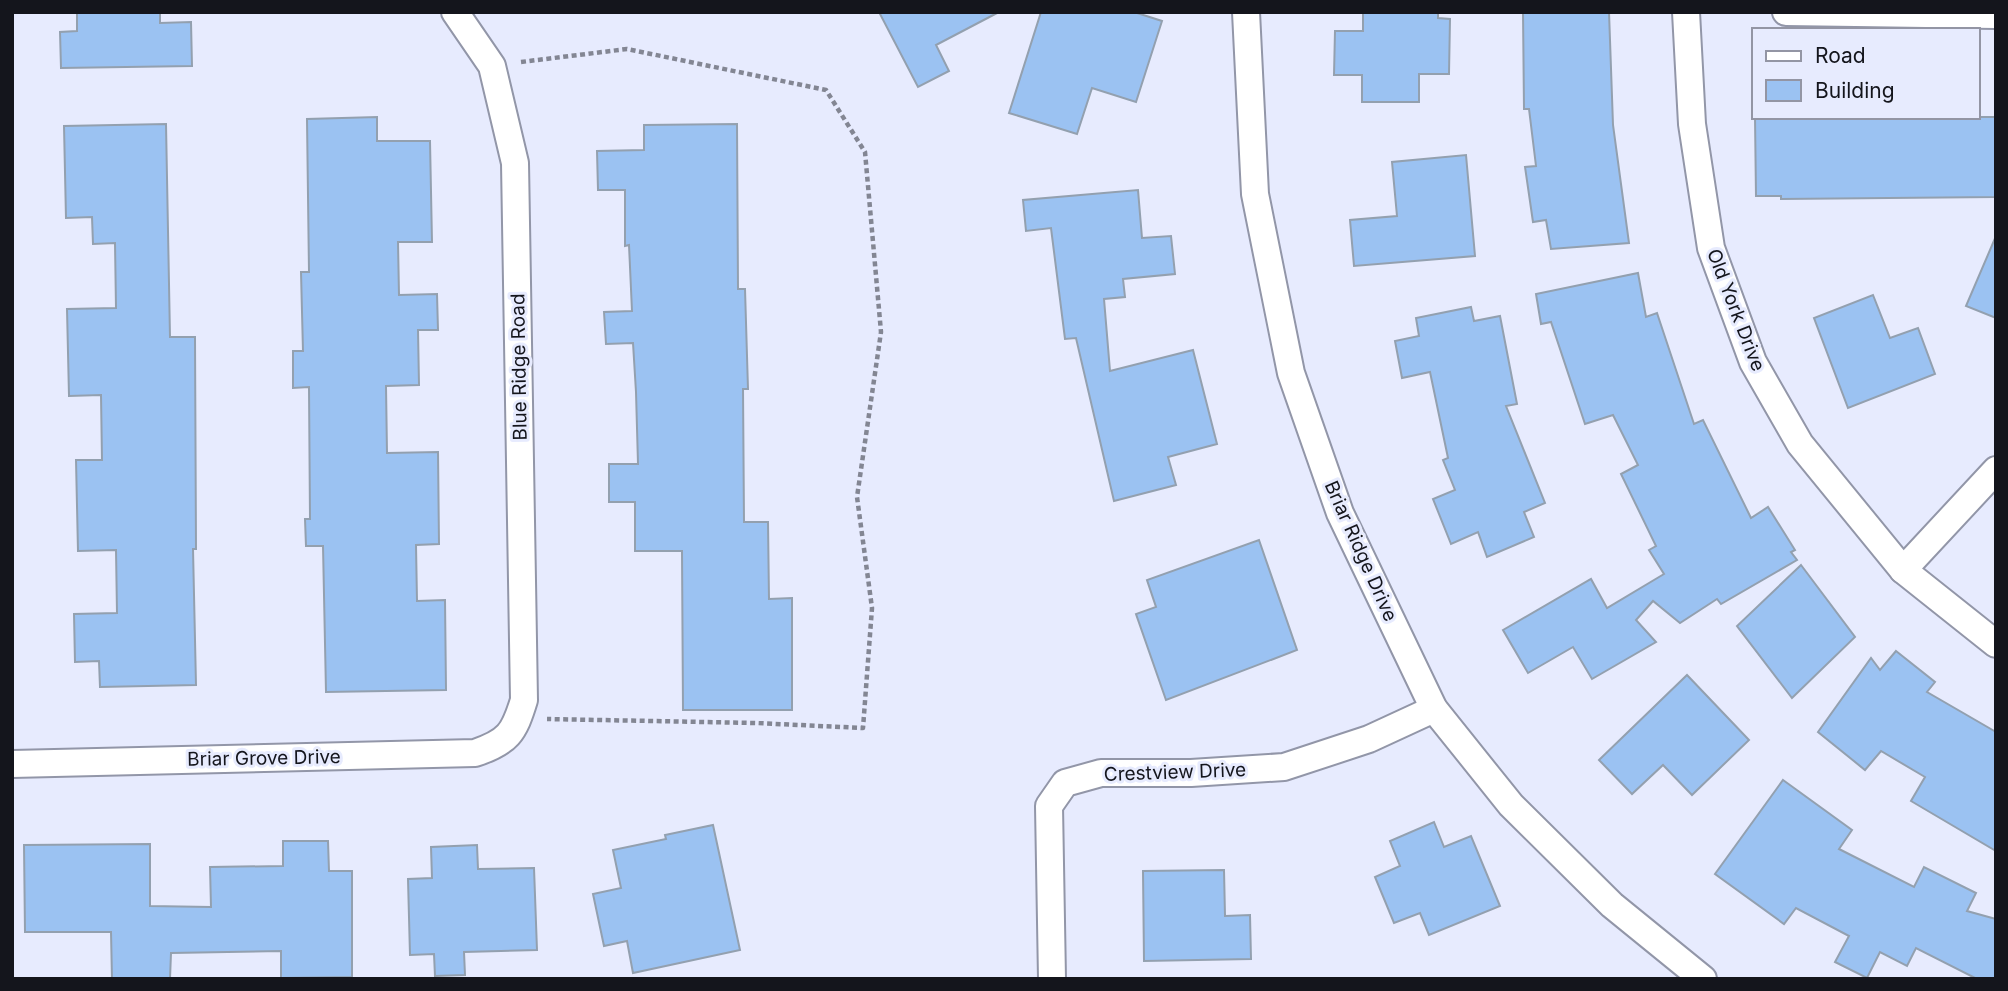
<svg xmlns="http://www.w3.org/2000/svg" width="2008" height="991" viewBox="0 0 2008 991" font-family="Inter,sans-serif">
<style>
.building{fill:#9bc2f2;stroke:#93a0af;stroke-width:2}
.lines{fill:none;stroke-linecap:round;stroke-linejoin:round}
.minor-casing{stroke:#9296a8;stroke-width:30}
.path{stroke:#838693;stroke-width:4.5;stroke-dasharray:5 3.5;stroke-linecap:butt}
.minor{stroke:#fff;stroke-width:26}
.labels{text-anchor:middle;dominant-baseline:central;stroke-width:6;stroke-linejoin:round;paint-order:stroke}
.street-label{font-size:19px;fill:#14151c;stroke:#e7ebfe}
</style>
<rect width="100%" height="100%" fill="#e7ebfe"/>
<g class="building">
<path d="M77,12H160V23L191,22L192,66L61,68L60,32L77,31Z"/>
<path d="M879,12H999L936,45L949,71L918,87Z"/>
<path d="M1041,12H1134L1162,21L1136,102L1092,88L1077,134L1009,113Z"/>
<path d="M1363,12H1438V18L1450,19L1449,74H1419V102H1362V75H1334L1335,31H1363Z"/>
<path d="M1523,12H1609L1613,125L1629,243L1551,249L1546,220L1533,222L1525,167L1536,166L1529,109H1524Z"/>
<path d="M377,117V141H430L432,242H398L399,295L437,294L438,330H418L419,385L386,386L387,453L438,452L439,544L416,545L417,601L445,600L446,690L326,692L323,546H306L305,519H310L309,387L293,388V351H303L301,272H309L307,119Z"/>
<path d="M1755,117H1996V197L1781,199V196H1756Z"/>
<path d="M166,124L170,337H195L196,549H193L196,685L100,687L99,661L75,662L74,614L117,613L116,550L78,551L76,460H102L101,395L69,396L67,309L116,308L115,243L93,244L92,217L66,218L64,126Z"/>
<path d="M737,124L738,289H745L748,389H743L744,522H768L769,599L792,598V710H683L682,551H635V502H609V464H638L636,392L633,343L606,344L604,312L632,311L629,245L625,246V190H598L597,151L644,150V125Z"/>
<path d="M1466,155L1475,256L1354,266L1350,220L1397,216L1392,162Z"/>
<path d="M1138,190L1142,238L1171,236L1175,274L1123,279L1125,297L1104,299L1110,371L1193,350L1217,444L1168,457L1176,485L1114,501L1076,338L1065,339L1051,228L1026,231L1023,200Z"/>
<path d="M1996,236V318L1966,306Z"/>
<path d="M1638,273L1646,317L1657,313L1694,424L1703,420L1751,518L1768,507L1795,550L1791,552L1797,560L1721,604L1717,599L1680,623L1653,601L1636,620L1656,642L1592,679L1573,647L1528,673L1503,630L1591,579L1607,608L1664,574L1649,550L1656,546L1621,474L1638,465L1613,415L1585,424L1551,322L1541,324L1536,294Z"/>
<path d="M1873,295L1890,338L1918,328L1935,374L1848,408L1814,318Z"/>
<path d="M1471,307L1474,321L1500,316L1517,404L1506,406L1545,503L1524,512L1534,537L1487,557L1478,532L1451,544L1433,499L1455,490L1443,460L1448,458L1430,372L1402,378L1395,341L1419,336L1416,318Z"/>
<path d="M1259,540L1297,650L1166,700L1136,614L1156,607L1147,580Z"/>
<path d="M1801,565L1855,637L1792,698L1737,626Z"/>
<path d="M1896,651L1935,682L1927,692L1996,732V851L1911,801L1925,777L1881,751L1865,770L1818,732L1871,658L1880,670Z"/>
<path d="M1687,675L1749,740L1692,795L1663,765L1632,794L1599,760Z"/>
<path d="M1783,780L1852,830L1839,849L1914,887L1924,867L1976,893L1967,911L1996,919V979H1977L1916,948L1907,966L1880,952L1867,978L1835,962L1849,936L1796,908L1784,924L1715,874Z"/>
<path d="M1434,822L1444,847L1471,836L1500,906L1429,935L1420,913L1394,923L1375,877L1400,866L1390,841Z"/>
<path d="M713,825L740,950L633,973L627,941L604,946L593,894L621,888L613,850L666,839L665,835Z"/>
<path d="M283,841H328L329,871H352V977L281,978V951L171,953L170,979H112L111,932H25L24,845L150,844V906L211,907L210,867L283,866Z"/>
<path d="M477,845L478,869L534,868L537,950L464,952L465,975L435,976L434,954L410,955L408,879L432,878L431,847Z"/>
<path d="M1224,870L1225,916L1250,915L1251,959L1144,961L1143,871Z"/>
</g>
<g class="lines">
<g class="minor-casing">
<g id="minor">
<path d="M1246,12L1255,194L1291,373L1340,513L1434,709L1511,805L1612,905L1703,979"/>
<path d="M1686,12L1692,124L1711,248L1753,362L1800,444L1903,570L1996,644"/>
<path d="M1786,12L1996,15"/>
<path d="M1903,570L1996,470"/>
<path d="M12,764L475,753C508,742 514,733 524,700L515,163L492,66L455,12"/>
<path d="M1052,979L1049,806L1065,783L1101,773H1191L1284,767L1369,739L1434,709"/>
</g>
</g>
<path class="path" d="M521,62L627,49L826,90L865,152L881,332L857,497L872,608L863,728L756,723L547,719"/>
<use href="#minor" class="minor"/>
</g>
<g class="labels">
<g class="street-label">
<text transform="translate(1736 310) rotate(69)">Old York Drive</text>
<text transform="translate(519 367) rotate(-91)">Blue Ridge Road</text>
<text transform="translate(1361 551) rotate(66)">Briar Ridge Drive</text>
<text transform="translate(264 758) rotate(-1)">Briar Grove Drive</text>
<text transform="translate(1175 772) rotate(-2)">Crestview Drive</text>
</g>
</g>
<rect width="2008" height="991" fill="none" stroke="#14151c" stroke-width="28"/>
<rect x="1752" y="28" width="228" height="91" fill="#e7ebfe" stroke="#9395a4" stroke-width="2"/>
<rect x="1766" y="51" width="35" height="10" fill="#ffffff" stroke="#9395a4" stroke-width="2"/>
<text x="1815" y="63" font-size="21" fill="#14151c">Road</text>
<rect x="1766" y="80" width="35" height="21" fill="#9bc2f2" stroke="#9395a4" stroke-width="2"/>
<text x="1815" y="98" font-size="21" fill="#14151c">Building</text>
</svg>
